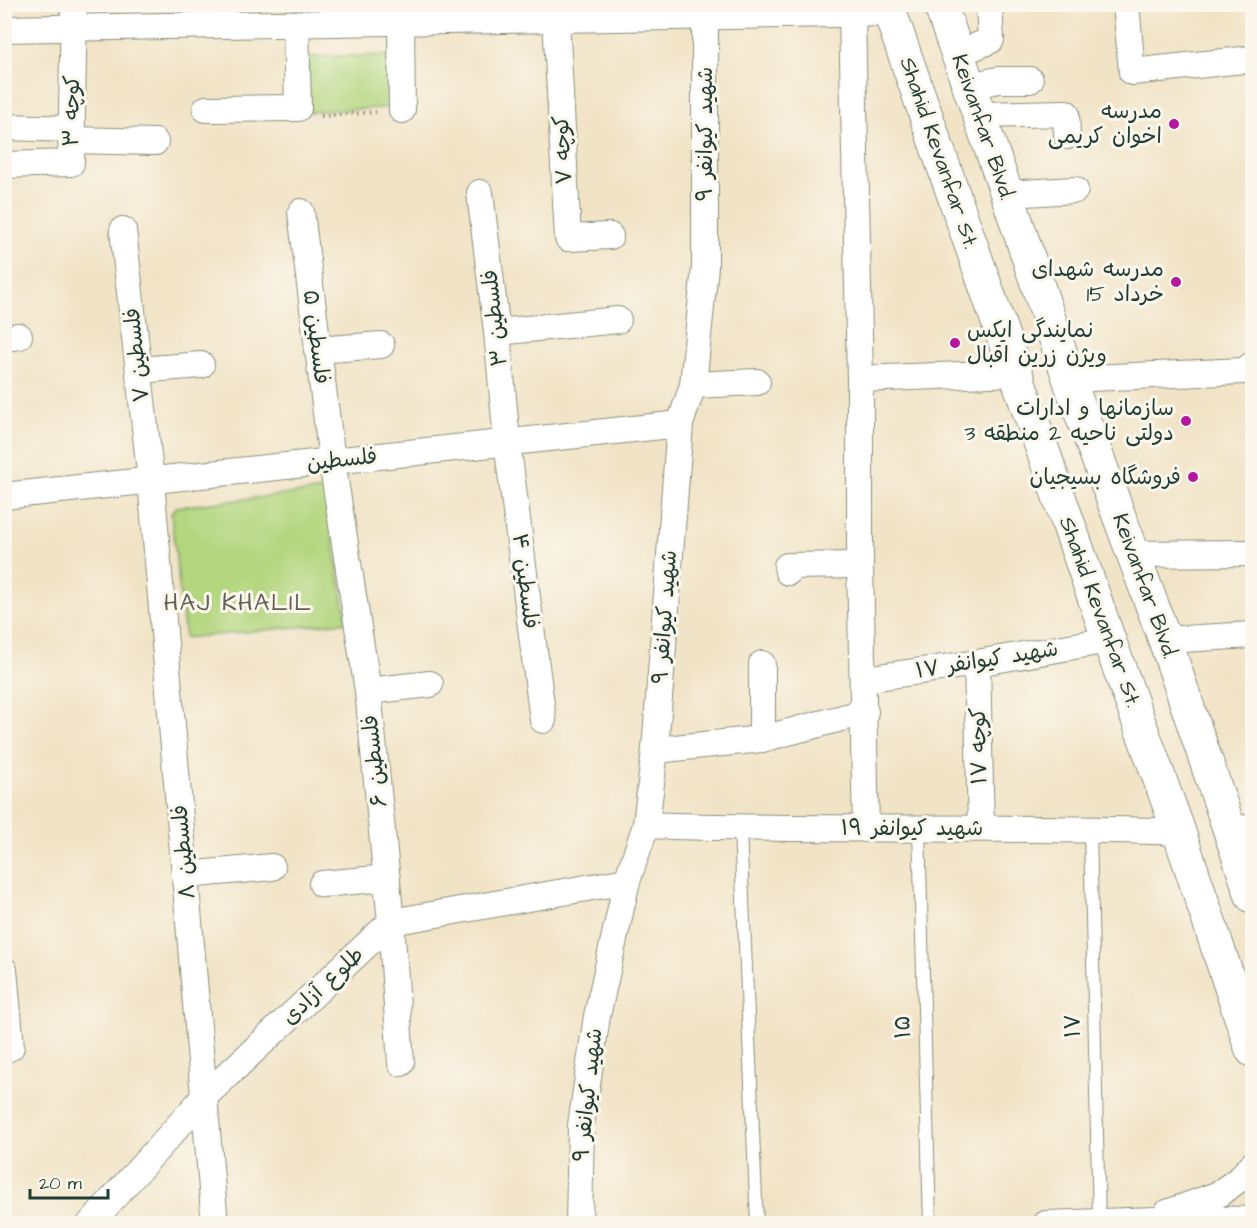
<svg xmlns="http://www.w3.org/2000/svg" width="1257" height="1228" viewBox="0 0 1257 1228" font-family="'Architects Daughter','Playpen Sans Arabic',sans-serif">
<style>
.green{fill:#b3d67f;stroke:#698a5a;stroke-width:1.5}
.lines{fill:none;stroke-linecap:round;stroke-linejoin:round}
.lane-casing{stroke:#88907d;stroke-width:14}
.street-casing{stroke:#88907d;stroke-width:28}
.secondary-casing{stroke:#88907d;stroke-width:35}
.path{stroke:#88907d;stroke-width:4;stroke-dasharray:1.5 4.5;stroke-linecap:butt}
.lane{stroke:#fff;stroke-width:12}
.street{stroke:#fff;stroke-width:26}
.secondary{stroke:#fff;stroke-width:33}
.poi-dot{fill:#b5179e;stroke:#fbf7ec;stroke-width:2}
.labels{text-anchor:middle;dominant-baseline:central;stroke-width:6;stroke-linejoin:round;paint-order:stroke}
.street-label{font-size:22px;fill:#1f3d34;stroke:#fbf7ec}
.poi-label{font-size:22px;fill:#1f3d34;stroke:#fbf7ec;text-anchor:end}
.neighbourhood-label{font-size:24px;letter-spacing:1.5px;fill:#636156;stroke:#fbf7ec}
</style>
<rect width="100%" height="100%" fill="#fbf7ec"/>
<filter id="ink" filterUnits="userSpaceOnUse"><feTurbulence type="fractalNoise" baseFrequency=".0167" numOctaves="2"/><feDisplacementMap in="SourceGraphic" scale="12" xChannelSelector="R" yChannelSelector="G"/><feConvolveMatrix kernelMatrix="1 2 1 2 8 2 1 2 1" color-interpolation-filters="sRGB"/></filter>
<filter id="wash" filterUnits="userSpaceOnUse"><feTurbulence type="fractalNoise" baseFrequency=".008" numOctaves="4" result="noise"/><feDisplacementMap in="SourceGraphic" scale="24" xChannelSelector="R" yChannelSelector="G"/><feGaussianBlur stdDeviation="1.35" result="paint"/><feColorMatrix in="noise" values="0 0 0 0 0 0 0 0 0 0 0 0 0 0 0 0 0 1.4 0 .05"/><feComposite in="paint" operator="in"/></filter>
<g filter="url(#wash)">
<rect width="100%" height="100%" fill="#f1e3c6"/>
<g class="green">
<path d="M398,55L397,107L309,112L306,57Z"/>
<path d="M325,490L347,622L185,638L171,514L176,507Z"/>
</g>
</g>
<g filter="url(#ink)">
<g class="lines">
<g class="lane-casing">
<g id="lane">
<path d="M740,829L757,1224"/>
<path d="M1090,829L1099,1222"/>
<path d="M919,830L930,1224"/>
</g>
</g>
<g class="street-casing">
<g id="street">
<path d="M1126,4L1132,72L1252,59"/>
<path d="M852,14L860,379V565L866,829"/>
<path d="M556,19L568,238L610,236"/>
<path d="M401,22L402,110"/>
<path d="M4,29L890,13"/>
<path d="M958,54L991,40L989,4"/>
<path d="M969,86L998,80H1030"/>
<path d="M206,109L298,108L296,24"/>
<path d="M979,115L1066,113L1067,136"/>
<path d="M4,127L72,129"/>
<path d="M72,140L155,142"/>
<path d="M4,165L71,163L74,4"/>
<path d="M480,193L497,332L507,442L543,720"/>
<path d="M1007,194L1075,190"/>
<path d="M301,212L332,461L368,691L391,922L401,1063"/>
<path d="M123,230L151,481L215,1224"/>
<path d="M497,332L618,320"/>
<path d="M4,338L19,336"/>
<path d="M317,350L381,345"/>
<path d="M139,370L201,365"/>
<path d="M860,379L1015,373"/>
<path d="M1069,379L1244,371L1252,365"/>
<path d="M693,385L757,382"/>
<path d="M4,496L680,424"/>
<path d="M1133,554L1252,553"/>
<path d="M788,572L787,566L860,565"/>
<path d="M1165,640L1252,635"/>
<path d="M977,663L981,828"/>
<path d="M864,679L977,663L1109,640"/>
<path d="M368,691L430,684"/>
<path d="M762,739V664"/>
<path d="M655,750L762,739L865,712"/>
<path d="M646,825C824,832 1001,825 1179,832"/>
<path d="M1229,829L1252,828"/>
<path d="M186,875L272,867"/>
<path d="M322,884L387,878"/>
<path d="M4,970L11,1047L4,1050"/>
<path d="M1167,1213L1217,1195L1238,1180L1252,1165"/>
<path d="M90,1224L205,1096L391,922L627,881"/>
<path d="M579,1224L581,1125L597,1016L627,881L646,825L655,750L680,424L693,385L705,267V4"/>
<path d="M1046,1224L1184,1219L1252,1220"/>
</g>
</g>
<g class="secondary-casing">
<g id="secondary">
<path d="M887,4L1109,640L1179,832L1252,1050"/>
<path d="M940,4L1007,194L1078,405L1165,640L1252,896"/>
</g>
</g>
<path class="path" d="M321,116L376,112"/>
<use href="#lane" class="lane"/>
<use href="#street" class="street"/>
<use href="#secondary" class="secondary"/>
</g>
</g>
<g class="poi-dot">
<circle cx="1174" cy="124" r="6"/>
<circle cx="1176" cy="282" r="6"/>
<circle cx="955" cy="343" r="6"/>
<circle cx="1186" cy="421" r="6"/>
<circle cx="1193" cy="477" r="6"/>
</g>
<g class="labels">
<g class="street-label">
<text transform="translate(72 111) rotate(-89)">کوچه ۳</text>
<text transform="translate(983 127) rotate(71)">Keivanfar Blvd.</text>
<text transform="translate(705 134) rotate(-90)">شهید کیوانفر ۹</text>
<text transform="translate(563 150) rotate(-93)">کوچه ۷</text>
<text transform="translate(939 153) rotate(71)">Shahid Kevanfar St.</text>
<text transform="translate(495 318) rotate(-96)">فلسطین ۳</text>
<text transform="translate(316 337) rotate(83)">فلسطین ۵</text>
<text transform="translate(137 355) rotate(-96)">فلسطین ۷</text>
<text transform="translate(342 460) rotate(-6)">فلسطین</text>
<text transform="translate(525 581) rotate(83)">فلسطین ۴</text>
<text transform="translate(1145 586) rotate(70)">Keivanfar Blvd.</text>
<text transform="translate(1100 612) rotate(70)">Shahid Kevanfar St.</text>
<text transform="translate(665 617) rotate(-86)">شهید کیوانفر ۹</text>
<text transform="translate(987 660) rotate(-9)">شهید کیوانفر ۱۷</text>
<text transform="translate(979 746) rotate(-91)">کوچه ۱۷</text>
<text transform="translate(375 761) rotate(-96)">فلسطین ۶</text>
<text x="912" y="828">شهید کیوانفر ۱۹</text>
<text transform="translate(184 852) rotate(-95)">فلسطین ۸</text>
<text transform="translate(323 986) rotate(-43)">طلوع آزادی</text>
<text transform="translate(1073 1026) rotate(-91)">۱۷</text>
<text transform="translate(903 1027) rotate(-92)">۱۵</text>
<text transform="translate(588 1095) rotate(-84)">شهید کیوانفر ۹</text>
</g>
<g class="poi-label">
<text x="1162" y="111">مدرسه<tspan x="1162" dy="25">اخوان کریمی</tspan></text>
<text x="1164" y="269">مدرسه شهدای<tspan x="1164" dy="25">15 خرداد</tspan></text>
<text x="967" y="330" text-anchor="start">نمایندگی ایکس<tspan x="967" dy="25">ویژن زرین اقبال</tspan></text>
<text x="1174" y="408">سازمانها و ادارات<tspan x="1174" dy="25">دولتی ناحیه 2 منطقه 3</tspan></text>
<text x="1181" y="477">فروشگاه بسیجیان</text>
</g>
<g class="neighbourhood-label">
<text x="238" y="603">HAJ KHALIL</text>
</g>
</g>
<rect width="1257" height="1228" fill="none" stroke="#fbf7ec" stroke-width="24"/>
<path d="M30 1189v9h78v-9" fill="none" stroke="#1f3d34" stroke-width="3"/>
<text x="39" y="1189" font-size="18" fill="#1f3d34" stroke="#fbf7ec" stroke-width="4.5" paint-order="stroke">20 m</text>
</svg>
